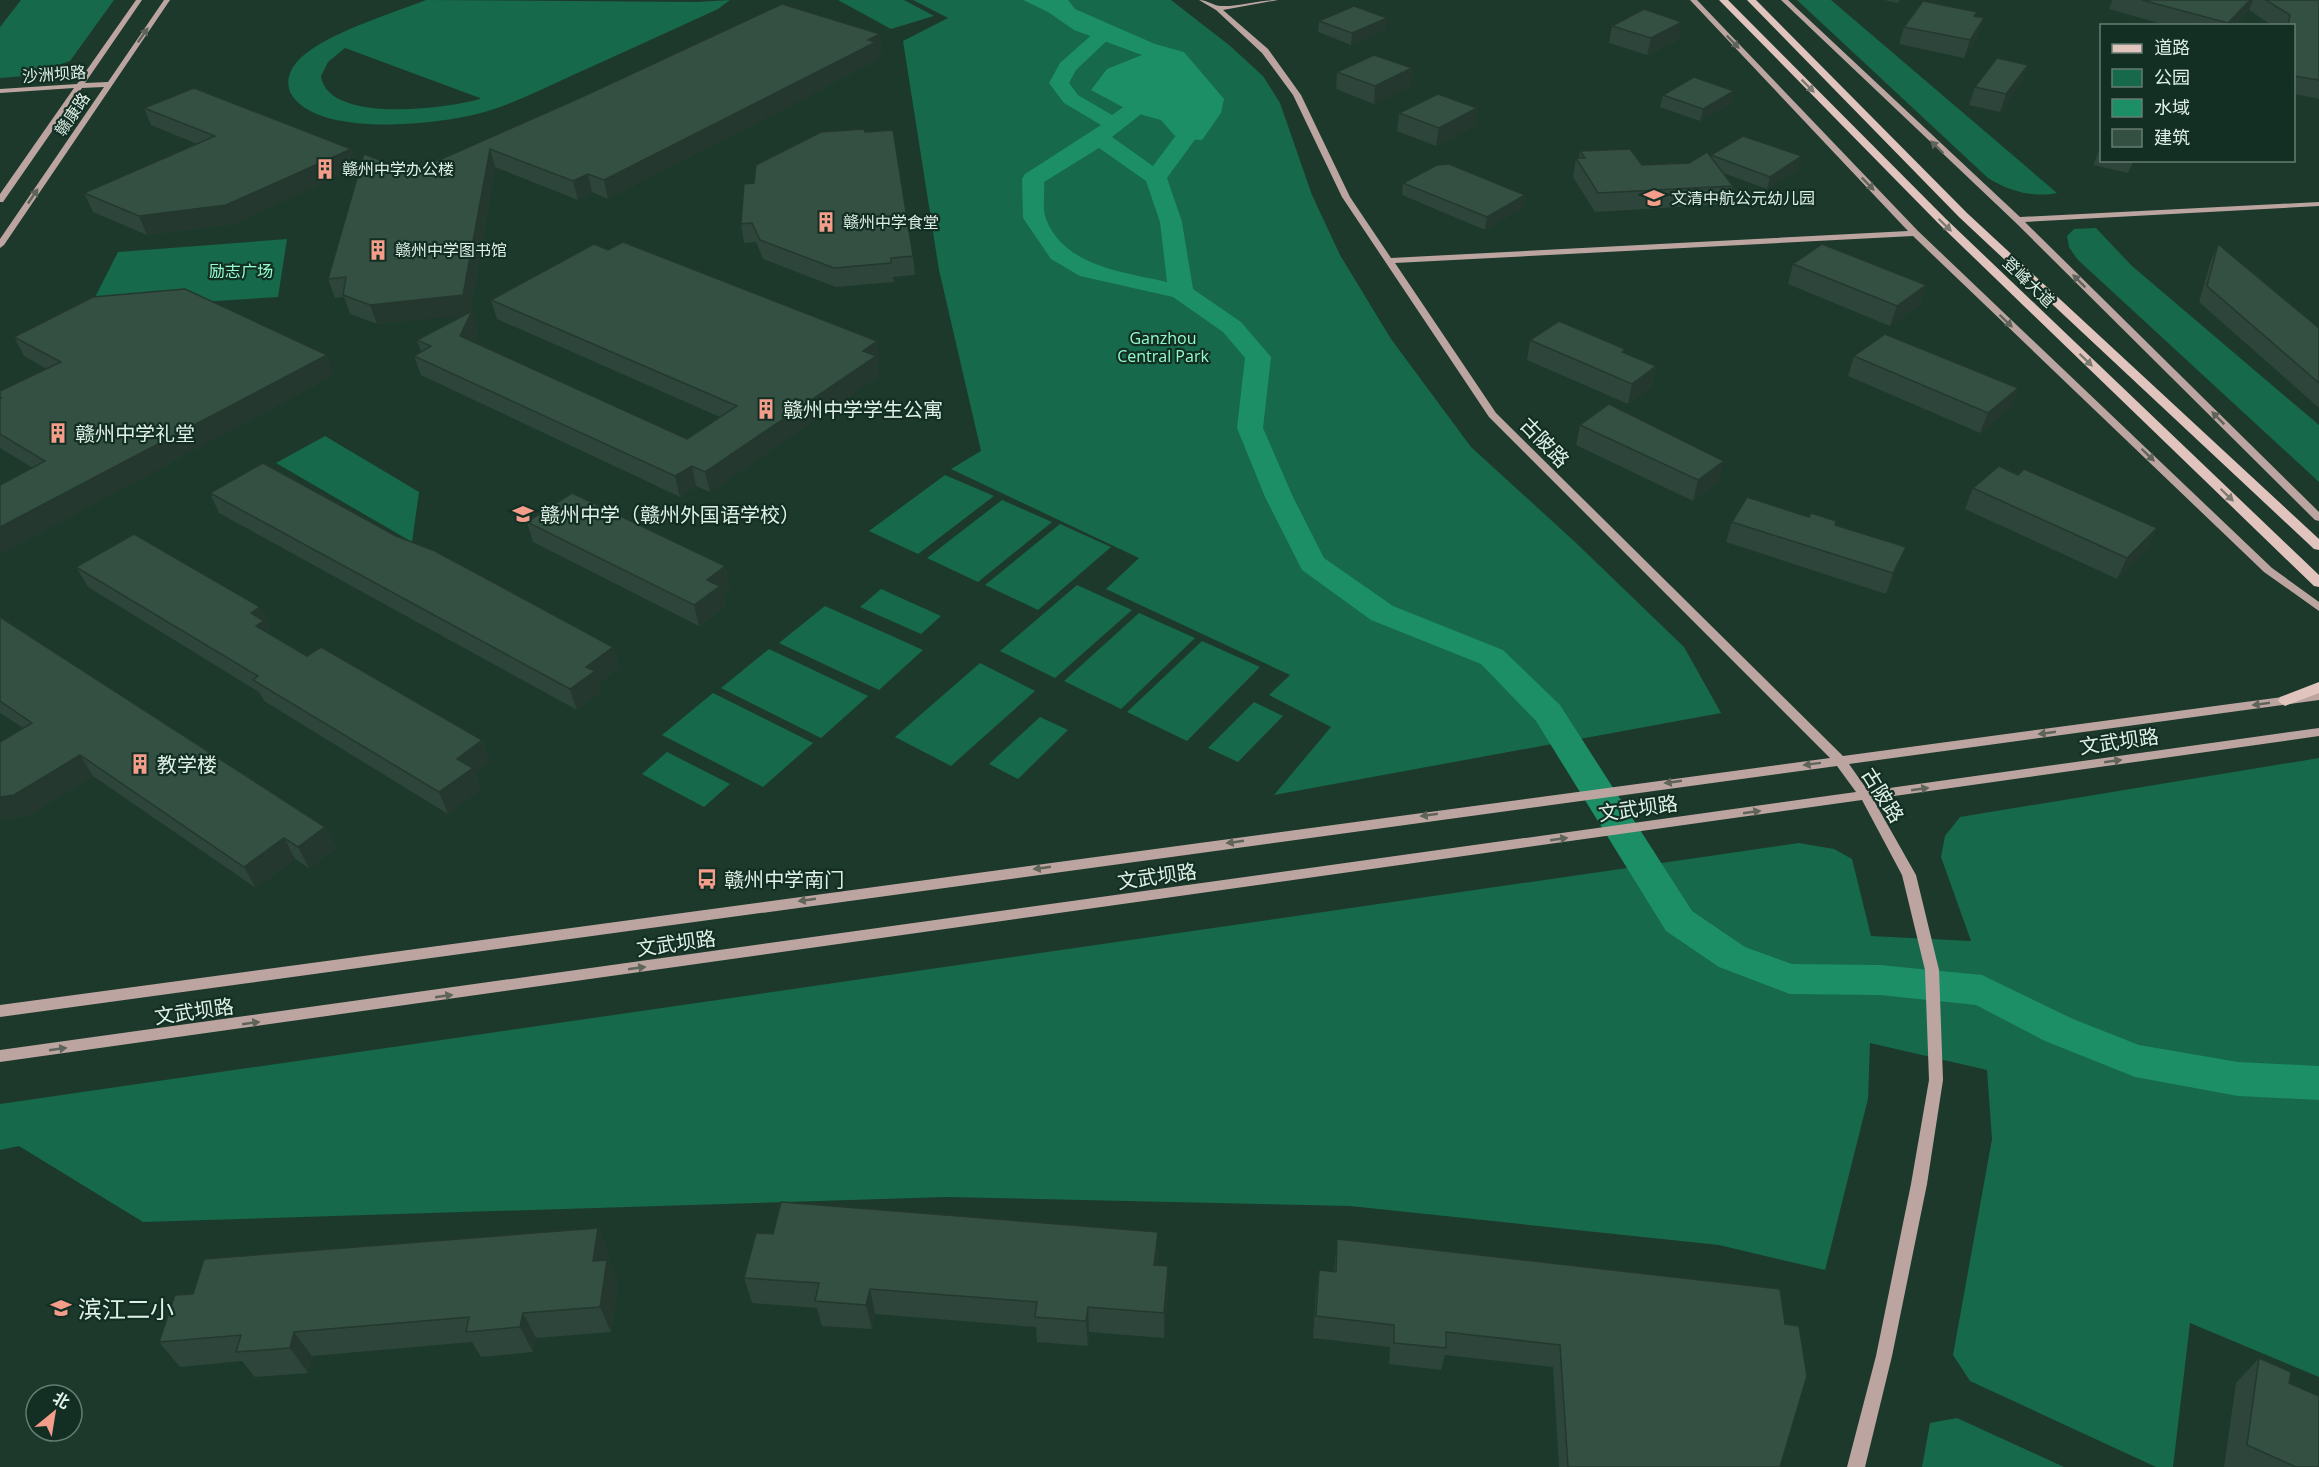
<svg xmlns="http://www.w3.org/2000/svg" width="2319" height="1467" viewBox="0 0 2319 1467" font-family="'Open Sans','Noto Sans SC',sans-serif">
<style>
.green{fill:#16694b;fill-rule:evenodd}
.water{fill:#1c8f66}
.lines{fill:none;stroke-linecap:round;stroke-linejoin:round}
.canal{fill:#1c8f66;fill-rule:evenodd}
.secondary{fill:#bca5a0;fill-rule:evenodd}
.primary{fill:#e2c4be;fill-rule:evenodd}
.wall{fill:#2d453a}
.shaded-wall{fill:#24382f}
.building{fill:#345043;stroke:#24382f;stroke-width:1.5}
.oneway{fill:#5f645b}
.oneway2{fill:#7a7a70}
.labels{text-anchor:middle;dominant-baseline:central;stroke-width:4.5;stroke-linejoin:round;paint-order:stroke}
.far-street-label{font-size:16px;fill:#dff0e7;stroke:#132f23}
.far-poi-label{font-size:16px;fill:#dff0e7;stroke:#132f23;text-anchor:start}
.far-park-label{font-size:16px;fill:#95fccd;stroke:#132f23}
.poi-label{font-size:20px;fill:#dff0e7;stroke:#132f23;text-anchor:start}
.street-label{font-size:20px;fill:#dff0e7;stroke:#132f23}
.near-poi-label{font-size:24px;fill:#dff0e7;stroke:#132f23;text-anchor:start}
</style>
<rect width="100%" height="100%" fill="#1d392c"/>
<g class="green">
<path d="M21,0H114L70,61L25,76L0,78V27Z"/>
<path d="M426,0L697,2L730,0L718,9C670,31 622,53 573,75C537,91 503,110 463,117C422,125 322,135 293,97C285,86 288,73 296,63C319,35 391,14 426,0ZM345,48L480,98V99C448,108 328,125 321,76L328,62Z"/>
<path d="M838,0H904L934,16L891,29Z"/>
<path d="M913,0H1171L1229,45L1263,76L1280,103L1312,195L1340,255L1391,339L1471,447L1574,541L1684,647L1721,713L1274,795L1331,727L1269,695L1290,675L1106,589L1139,558L951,469L981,451L939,270L903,41L948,18Z"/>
<path d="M1797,0H1831L2057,193C2033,198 2009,191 1988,178Z"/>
<path d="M2096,228L2132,266L2319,425V482L2077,259L2069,247L2067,236L2074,229Z"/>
<path d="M287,239L278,297L89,309L118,252Z"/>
<path d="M325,436L419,492L412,542L276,463Z"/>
<path d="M945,475L994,496L918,554L869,531Z"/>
<path d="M1002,500L1052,522L978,582L927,558Z"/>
<path d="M1060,524L1111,547L1038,610L985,585Z"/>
<path d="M1077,585L1132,610L1055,678L1000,651Z"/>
<path d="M881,589L941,616L921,634L860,607Z"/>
<path d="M825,606L923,650L879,690L779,643Z"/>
<path d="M1139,613L1195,638L1121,709L1064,681Z"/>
<path d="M1202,641L1260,667L1187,741L1127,712Z"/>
<path d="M769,649L868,696L821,738L721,688Z"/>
<path d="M980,663L1035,691L951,766L895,737Z"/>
<path d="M713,693L813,743L763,787L662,735Z"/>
<path d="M1254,702L1283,716L1238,762L1208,748Z"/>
<path d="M1040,717L1068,730L1018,779L989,764Z"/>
<path d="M667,752L730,784L704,807L642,774Z"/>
<path d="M2319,758V1377L2190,1323L2173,1467H2156L1970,1381L1953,1355L1992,1139L1987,1070L1870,1043L1868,1099L1825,1270L1719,1245L1350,1206L946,1197L143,1222L19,1146L0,1150V1104L1799,843L1834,849L1852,859L1871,936L1971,941L1941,857L1945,836L1960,817Z"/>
<path d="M1957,1418L2064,1467H1922L1930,1423Z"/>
</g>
<path class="water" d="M1023,0H1068L1075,9L1155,44L1184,52L1224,99L1221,113L1202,140L1182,139L1174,135L1161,120L1132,112L1091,90L1107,69L1142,55L1074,30L1048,12Z"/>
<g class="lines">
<path class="canal" d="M1103,29L1113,35L1076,70L1069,83L1078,95L1112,115L1153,86L1157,79H1171L1174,83L1168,94L1176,96L1199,134L1167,178L1182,222L1193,289L1241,322L1271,357L1263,428L1293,497L1324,558L1393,606L1503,650L1560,705L1692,911L1745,947L1792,964L1880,965L1982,975L2073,1019L2139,1045L2238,1062L2319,1066V1100L2238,1096L2135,1077L2045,1041L1976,1005L1880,995L1790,994L1719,967L1666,931L1536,721L1481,664L1371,620L1302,570L1265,497L1237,428L1245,358L1223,332L1173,297L1080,276L1051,259L1023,218L1022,179L1025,174L1101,125L1064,103L1049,83L1060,63L1096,31ZM1159,100L1177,134L1153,166L1112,137ZM1099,148L1146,181L1160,222L1167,282C1124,272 1065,267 1046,219C1042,209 1045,192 1044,182Z"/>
<g class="secondary">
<path d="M136,0H142L85,83L108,82L164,0H170L4,245L0,248V239L104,87L82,88L3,202H0V194L74,88L0,93V89L77,84Z"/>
<path d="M1199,0C1208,0 1213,6 1221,6C1238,7 1259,0 1278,0L1223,10L1268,49L1301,95L1350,197L1391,258L1908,231L1690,0H1697L1918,231L2272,568L2319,602V611L2264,572L1913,236L1395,263L1496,413L1843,756L2319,692V700L1849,764L1868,791L2319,728V736L1873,799L1916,875L1939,970L1943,1080L1927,1184L1892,1356L1865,1467H1847L1876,1356L1911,1184L1929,1080L1925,970L1902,875L1862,800L0,1062V1050L1856,792L1837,766L0,1017V1005L1830,758L1489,417L1342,197L1293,95L1262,53L1216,10Z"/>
<path d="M1781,0H1788L2020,217L2319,202V206L2025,222L2319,512V521L2315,520L2015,222Z"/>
</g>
<g class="primary">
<path d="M1719,0H1728L1946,219L2319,575V587L2314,586L1938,223Z"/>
<path d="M1747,0H1756L1967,213L2319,539V550L2314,549L1959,217Z"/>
<path d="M2319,682V693L2285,706L2278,701L2280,697Z"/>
</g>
</g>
<g class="wall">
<path d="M1884,0H1900L1897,3Z"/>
<path d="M2112,0H2319V99L2294,94V26H2273L2249,10L2234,26H2169L2109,9Z"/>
<path d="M1977,12L1975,17L1978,35L1964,58L1899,44L1904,27Z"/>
<path d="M1319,21L1386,29L1351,45L1318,32Z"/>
<path d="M1612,26L1679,39L1647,55L1609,43Z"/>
<path d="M880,34L882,51L878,53V60L608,199L592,192L578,200L495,167L470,311L478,330L472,342L687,439L720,417L497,319L491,300L880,361L877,363L879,376L710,492L696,486L680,497L421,375L414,356L421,352L417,340L463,315L377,324L350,314L344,297L335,298L328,279L398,167L428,165Z"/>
<path d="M2028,65L2021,82L2000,112L1969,105L1975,87Z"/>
<path d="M1337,72L1411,86L1374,104L1336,89Z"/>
<path d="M1663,95L1732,103L1700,121L1660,107Z"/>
<path d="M144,108L351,149L357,167L234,224L147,235L93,212L84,193L197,144L151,125Z"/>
<path d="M1477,108L1474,126L1436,146L1397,131L1399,113Z"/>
<path d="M865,132L913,256L915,275L893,277L894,282L836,287L763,259L756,242L744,243L741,224L754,183Z"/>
<path d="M2102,144V160H2134L2128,173L2093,165Z"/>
<path d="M1580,151L1642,165L1689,163L1710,157L1711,155L1798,169L1767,189L1723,173L1733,186L1728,204L1595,212L1573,177L1576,158H1579Z"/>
<path d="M1403,183L1523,208L1485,230L1402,195Z"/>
<path d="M2218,244L2319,328V408L2199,302L2211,260Z"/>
<path d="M1793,264L1926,285L1920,305L1890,326L1788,284Z"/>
<path d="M14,337L334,375L0,554V485L33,468L0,448V391L47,369L24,356Z"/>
<path d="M1530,340L1625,349L1624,353L1656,366L1652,386L1628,404L1527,360Z"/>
<path d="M1854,356L2018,388L2010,408L1980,433L1848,376Z"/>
<path d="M1580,425L1718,481L1693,501L1576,445Z"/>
<path d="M2018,475L2157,528L2147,548L2117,579L1965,509L1973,488Z"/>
<path d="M210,493L396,536L613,647L619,668L598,683L601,692L577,710L219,513Z"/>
<path d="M527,522L725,566L730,587L722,593L725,607L699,626L533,542Z"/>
<path d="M1732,522L1835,525L1898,567L1886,594L1726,542Z"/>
<path d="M76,567L260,607L270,628L268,629L270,634L307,656L482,740L490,761L475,773L481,789L448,814L264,701L259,692L88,587Z"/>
<path d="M0,617L325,827L336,848L309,868L295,859L256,888L93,776L28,816L0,820V742L23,728L0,713Z"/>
<path d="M598,1228L609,1253L608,1262L618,1285L611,1332L536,1338L533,1352L481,1357L472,1342L312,1356L308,1373L255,1377L242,1361L180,1367L159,1342L193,1294Z"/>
<path d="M1337,1239L1780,1289V1467H1559L1553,1367L1445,1355L1441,1370L1389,1364L1390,1347L1313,1338L1316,1293L1319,1270L1334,1272Z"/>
<path d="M1158,1257L1157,1265L1168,1292L1164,1338L1089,1332L1088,1346L1037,1342L1036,1327L875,1314L872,1329L822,1326L817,1308L752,1303L744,1278Z"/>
<path d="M2259,1358L2289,1383L2319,1467H2224L2236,1383Z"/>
</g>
<g class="shaded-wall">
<path d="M2250,0H2253L2249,10L2234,26H2227L2228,23Z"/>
<path d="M1387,18L1386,29L1351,45L1352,33Z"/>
<path d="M1984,18L1978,35L1964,58L1970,40Z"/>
<path d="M1682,22L1679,39L1647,55L1651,38Z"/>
<path d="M880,34L882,51L878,53V60L608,199L604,180Z"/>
<path d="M2028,65L2021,82L2000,112L2006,94Z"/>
<path d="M1412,68L1411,86L1374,104L1375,86Z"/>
<path d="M1734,91L1732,103L1700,121L1703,109Z"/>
<path d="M1477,108L1474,126L1436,146L1439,128Z"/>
<path d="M351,149L357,167L234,224L147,235L139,216Z"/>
<path d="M490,149L495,167L469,315L377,324L370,305Z"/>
<path d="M1802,156L1798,169L1767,189L1770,177Z"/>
<path d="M588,174L592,192L578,200L573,181Z"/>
<path d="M1525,195L1523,208L1485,230L1487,217Z"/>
<path d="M1926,285L1920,305L1890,326L1897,306Z"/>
<path d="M472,311L478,330L466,356L460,336Z"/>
<path d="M877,341L880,361L877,363L879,376L710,492L705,472L863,351Z"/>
<path d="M327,355L334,375L0,554V527Z"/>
<path d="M1656,366L1652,386L1628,404L1632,384Z"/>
<path d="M2018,388L2010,408L1980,433L1988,413Z"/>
<path d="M1724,461L1718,481L1693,501L1698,480Z"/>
<path d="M692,466L696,486L680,497L675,476Z"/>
<path d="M2157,528L2147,548L2117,579L2127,558Z"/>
<path d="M1906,547L1898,567L1886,594L1893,573Z"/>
<path d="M725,566L730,587L722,593L725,607L699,626L694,605L707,580Z"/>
<path d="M260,607L270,628L268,629L274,642L266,646L251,613Z"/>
<path d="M613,647L619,668L598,683L601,692L577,710L570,689L586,667Z"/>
<path d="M482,740L490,761L475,773L481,789L448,814L439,792L457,759Z"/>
<path d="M80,755L93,776L28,816L0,820V797Z"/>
<path d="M325,827L336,848L309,868L298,847Z"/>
<path d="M284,838L295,859L256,888L244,867Z"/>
<path d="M598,1228L609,1253L608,1262L618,1285L611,1332L600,1307L593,1261Z"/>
<path d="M1158,1232V1257L1154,1291V1265Z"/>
<path d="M1168,1266V1292L1164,1338V1313Z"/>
<path d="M870,1289L875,1314L872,1329L866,1305Z"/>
<path d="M1088,1307L1089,1332L1088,1346L1086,1321Z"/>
<path d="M523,1313L536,1338L533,1352L520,1327Z"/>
<path d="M294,1332L312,1356L308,1373L290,1348Z"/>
</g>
<g class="building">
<path d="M2142,0H2250L2228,23Z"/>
<path d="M2266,0H2319V80L2294,76V26H2288L2290,15Z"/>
<path d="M1923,1L1977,12L1974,16L1984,18L1970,40L1904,27Z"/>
<path d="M782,4L880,34L868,40L876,42L604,180L588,174L573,181L490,149L463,295L370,305L343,295L346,277L328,279L364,154L398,167L428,165L584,96Z"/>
<path d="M1354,6L1387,18L1352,33L1319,21Z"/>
<path d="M1644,9L1682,22L1651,38L1612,26Z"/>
<path d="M1374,55L1412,68L1375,86L1337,72Z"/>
<path d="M1997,58L2028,65L2006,94L1975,87Z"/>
<path d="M1694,77L1734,91L1703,109L1663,95Z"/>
<path d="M194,88L351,149L226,205L139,216L84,193L215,136L144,108Z"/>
<path d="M1438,94L1477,108L1439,128L1399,113Z"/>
<path d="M864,129L865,132L893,130L913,256L891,258V263L834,268L760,240L752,223L741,224L744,184L754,183L756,165L821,132Z"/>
<path d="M1743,136L1802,156L1770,177L1711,155Z"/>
<path d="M1630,149L1642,165L1689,163L1707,152L1733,186L1598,193L1576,158H1585L1580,151Z"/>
<path d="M1449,164L1525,195L1487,217L1403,183L1437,165Z"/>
<path d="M623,242L877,341L863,351L876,356L705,472L692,466L675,476L414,356L431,346L417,340L472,311L460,336L687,439L737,406L491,300L594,244L608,250Z"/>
<path d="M1822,244L1926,285L1897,306L1793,264Z"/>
<path d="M2218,244L2319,328V383L2207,286Z"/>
<path d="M185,289L327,355L0,527V485L45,461L0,434V398H1L0,397V391L61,362L14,337L93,297Z"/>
<path d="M1559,321L1625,349L1622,352L1656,366L1632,384L1530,340Z"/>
<path d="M1885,334L2018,388L1988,413L1854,356Z"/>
<path d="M1609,404L1724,461L1698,480L1580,425Z"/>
<path d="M263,463L396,536L435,551L613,647L586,667L595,671L570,689L210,493Z"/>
<path d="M1999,466L2018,475L2024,469L2157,528L2127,558L1973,488Z"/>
<path d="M572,493L725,566L707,580L720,586L694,605L527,522Z"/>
<path d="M1747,497L1809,517L1811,513L1836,521L1835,525L1906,547L1893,573L1732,522Z"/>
<path d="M134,534L260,607L251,613L264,621L256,626L307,656L321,647L482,740L457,759L473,768L439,792L253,680L258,676L76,567Z"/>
<path d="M0,617L325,827L298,847L284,838L244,867L80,755L14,795L0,797V742L32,723L0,701Z"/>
<path d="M781,1202L1158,1232L1154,1265L1168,1266L1164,1313L1088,1307L1086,1321L1035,1317L1037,1302L870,1289L866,1305L815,1301L819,1283L744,1278L756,1233L773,1234Z"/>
<path d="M598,1228L593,1261L607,1260L600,1307L523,1313L520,1327L466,1332L469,1317L294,1332L290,1348L236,1352L241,1335L159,1342L175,1295L193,1294L204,1259Z"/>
<path d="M1337,1239L1780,1289L1785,1324L1799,1326L1807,1376L1780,1467H1568L1560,1345L1446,1332V1348L1394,1343V1325L1316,1316L1319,1270L1336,1272Z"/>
<path d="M2259,1358L2291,1372L2289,1383L2319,1396V1467H2296L2247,1445Z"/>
</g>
<defs><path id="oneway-solid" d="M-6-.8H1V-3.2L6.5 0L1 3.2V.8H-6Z" transform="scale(1.5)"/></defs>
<g class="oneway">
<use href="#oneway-solid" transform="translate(143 35) rotate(-55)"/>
<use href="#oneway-solid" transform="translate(1733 42) rotate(46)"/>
<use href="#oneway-solid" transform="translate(1937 147) rotate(-136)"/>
<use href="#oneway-solid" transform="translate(1868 184) rotate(46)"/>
<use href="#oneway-solid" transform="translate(33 196) rotate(-56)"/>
<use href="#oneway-solid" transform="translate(2079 281) rotate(-135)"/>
<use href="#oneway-solid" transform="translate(2006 321) rotate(44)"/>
<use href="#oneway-solid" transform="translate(2218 418) rotate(-135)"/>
<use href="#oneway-solid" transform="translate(2148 455) rotate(44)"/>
<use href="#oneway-solid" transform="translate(2261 704) rotate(172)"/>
<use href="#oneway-solid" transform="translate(2047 733) rotate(172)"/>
<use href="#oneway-solid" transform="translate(2113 761) rotate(-8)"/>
<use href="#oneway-solid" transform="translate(1812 764) rotate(173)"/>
<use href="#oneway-solid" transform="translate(1673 782) rotate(172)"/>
<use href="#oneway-solid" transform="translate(1920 789) rotate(-8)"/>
<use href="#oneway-solid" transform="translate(1752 812) rotate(-8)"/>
<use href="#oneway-solid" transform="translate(1429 815) rotate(172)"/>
<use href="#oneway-solid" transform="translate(1559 839) rotate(-8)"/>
<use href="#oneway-solid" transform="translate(1235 842) rotate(172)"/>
<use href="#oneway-solid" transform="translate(1042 868) rotate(172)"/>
<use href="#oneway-solid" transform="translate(807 900) rotate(172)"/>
<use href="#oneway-solid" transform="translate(637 968) rotate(-8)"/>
<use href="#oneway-solid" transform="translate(444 996) rotate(-8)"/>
<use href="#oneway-solid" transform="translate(251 1023) rotate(-8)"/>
<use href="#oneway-solid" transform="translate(58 1049) rotate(-8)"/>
</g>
<g class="oneway2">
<use href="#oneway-solid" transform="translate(1808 86) rotate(45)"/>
<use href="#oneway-solid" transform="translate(1945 225) rotate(44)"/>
<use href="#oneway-solid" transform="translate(2086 360) rotate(44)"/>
<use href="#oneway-solid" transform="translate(2227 495) rotate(44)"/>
</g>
<defs>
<g id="building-bare" transform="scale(1.62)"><path d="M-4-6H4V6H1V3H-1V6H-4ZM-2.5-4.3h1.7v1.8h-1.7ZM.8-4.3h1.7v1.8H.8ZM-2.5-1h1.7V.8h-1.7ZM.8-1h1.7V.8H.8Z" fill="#f49d8b" stroke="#132f23" stroke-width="2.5" paint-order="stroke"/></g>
<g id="school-bare" transform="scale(1.62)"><path d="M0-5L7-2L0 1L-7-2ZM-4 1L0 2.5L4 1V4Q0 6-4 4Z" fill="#f49d8b" stroke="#132f23" stroke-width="2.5" paint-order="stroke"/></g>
<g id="bus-bare" transform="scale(1.62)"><path d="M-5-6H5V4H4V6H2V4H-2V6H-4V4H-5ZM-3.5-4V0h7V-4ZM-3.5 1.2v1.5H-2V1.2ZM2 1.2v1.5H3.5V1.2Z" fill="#f49d8b" stroke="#132f23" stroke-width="2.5" paint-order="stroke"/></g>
</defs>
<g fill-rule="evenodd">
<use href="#building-bare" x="325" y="169"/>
<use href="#school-bare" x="1654" y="198"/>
<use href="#building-bare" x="826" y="222"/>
<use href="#building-bare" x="378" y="250"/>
<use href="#building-bare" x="766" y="409"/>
<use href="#building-bare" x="58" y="433"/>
<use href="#school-bare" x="523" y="514"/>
<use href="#building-bare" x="140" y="764"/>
<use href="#bus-bare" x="707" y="879"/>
<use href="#school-bare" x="61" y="1308"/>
</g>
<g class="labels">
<g class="far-street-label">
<text transform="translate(54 74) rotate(-4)">沙洲坝路</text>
<text transform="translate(72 114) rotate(-56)">赣康路</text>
<text transform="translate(2029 282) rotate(44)">登峰大道</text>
</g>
<g class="far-poi-label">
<text x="342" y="169">赣州中学办公楼</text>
<text x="1671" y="198">文清中航公元幼儿园</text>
<text x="843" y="222">赣州中学食堂</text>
<text x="395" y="250">赣州中学图书馆</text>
</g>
<g class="far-park-label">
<text x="241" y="271">励志广场</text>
<text x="1163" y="338">Ganzhou<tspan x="1163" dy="18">Central Park</tspan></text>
</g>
<g class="poi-label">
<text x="783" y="409">赣州中学学生公寓</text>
<text x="75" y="433">赣州中学礼堂</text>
<text x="540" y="514">赣州中学（赣州外国语学校）</text>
<text x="157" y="764">教学楼</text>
<text x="724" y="879">赣州中学南门</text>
</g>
<g class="street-label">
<text transform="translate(1545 442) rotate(46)">古陂路</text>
<text transform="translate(2119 741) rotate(-8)">文武坝路</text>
<text transform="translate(1883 795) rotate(58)">古陂路</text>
<text transform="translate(1638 808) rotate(-8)">文武坝路</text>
<text transform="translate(1157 876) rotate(-8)">文武坝路</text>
<text transform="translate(676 943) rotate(-8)">文武坝路</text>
<text transform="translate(194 1011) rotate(-8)">文武坝路</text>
</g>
<g class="near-poi-label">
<text x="78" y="1308">滨江二小</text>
</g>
</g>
<rect x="2100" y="24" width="195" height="138" fill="#132f23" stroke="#657c71" stroke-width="1.5"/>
<rect x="2112" y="44" width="30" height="9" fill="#e2c4be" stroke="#657c71" stroke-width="1.5"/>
<text x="2154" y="54" font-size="18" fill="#dff0e7">道路</text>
<rect x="2112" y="69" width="30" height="18" fill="#16694b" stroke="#657c71" stroke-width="1.5"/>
<text x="2154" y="84" font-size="18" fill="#dff0e7">公园</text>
<rect x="2112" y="99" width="30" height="18" fill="#1c8f66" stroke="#657c71" stroke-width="1.5"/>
<text x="2154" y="114" font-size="18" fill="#dff0e7">水域</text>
<rect x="2112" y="129" width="30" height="18" fill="#345043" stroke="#657c71" stroke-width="1.5"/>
<text x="2154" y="144" font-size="18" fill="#dff0e7">建筑</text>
<g transform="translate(54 1413) rotate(30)"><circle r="28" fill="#132f23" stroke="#657c71" stroke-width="1.5"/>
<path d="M0-4.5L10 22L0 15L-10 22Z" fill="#f49d8b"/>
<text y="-9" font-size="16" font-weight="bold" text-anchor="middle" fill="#dff0e7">北</text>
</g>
</svg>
